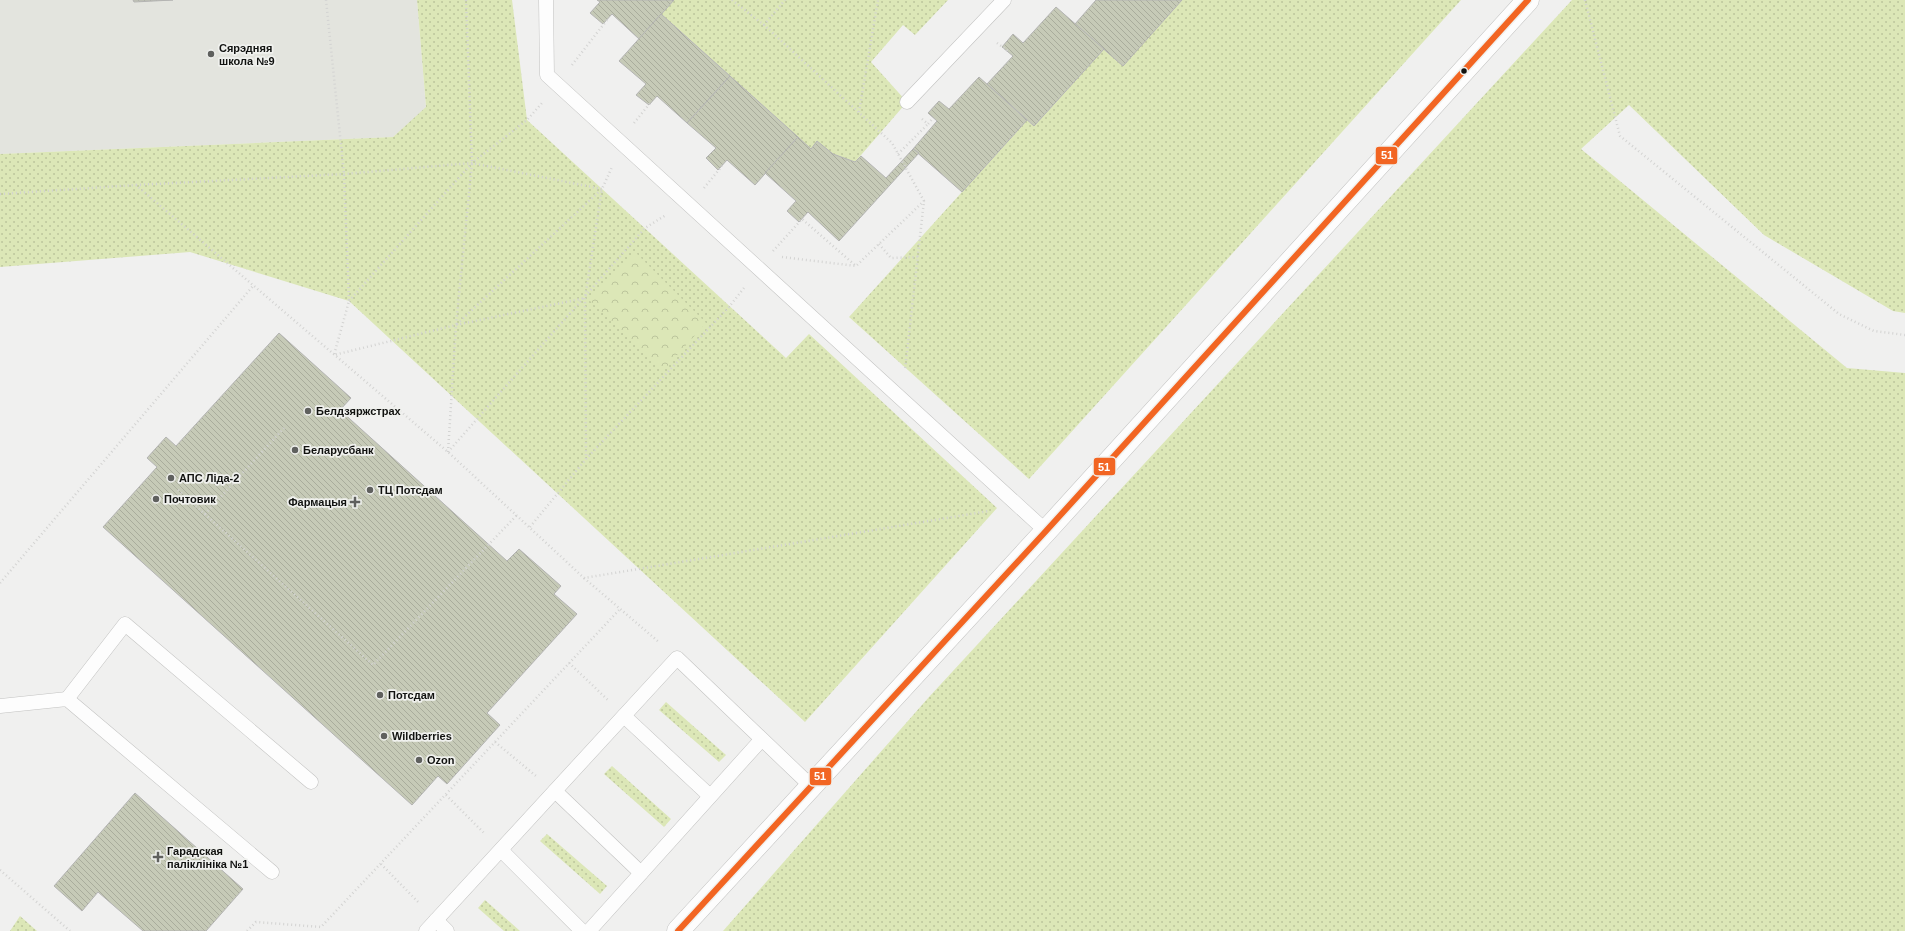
<svg xmlns="http://www.w3.org/2000/svg" width="1905" height="931" viewBox="0 0 1905 931" font-family="Arial,sans-serif">
<style>
.built{fill:#e3e4de}
.grass{fill:url(#grass-dots)}
.park{fill:url(#park-crowns)}
.building{fill:url(#building-back-hatch);stroke:#b4b4b3}
.lines{fill:none;stroke-linecap:round;stroke-linejoin:round}
.lane-casing{stroke:#c2c2c1;stroke-width:15}
.secondary-casing{stroke:#c2c2c1;stroke-width:23}
.path{stroke:#d3d3d2;stroke-width:2.5;stroke-dasharray:1 3;stroke-linecap:butt}
.lane{stroke:#fdfdfd;stroke-width:14}
.secondary{stroke:#fdfdfd;stroke-width:22}
.bus-1-casing{stroke:#f0f1ee;stroke-width:9}
.bus-1{stroke:#f26522;stroke-width:6}
.poi-dot{fill:#5f605e;stroke:#f0f1ee;stroke-width:1.5}
.bus-dot{fill:#111210;stroke:#f0f1ee;stroke-width:1.5}
.labels{text-anchor:middle;dominant-baseline:central;stroke-width:3.5;stroke-linejoin:round;paint-order:stroke}
.poi-label{font-size:11px;font-weight:bold;fill:#111210;stroke:#f0f1ee;text-anchor:start}
.line-badge{stroke:#f0f1ee;stroke-width:1.5}
.badge-label{font-size:11px;text-anchor:middle;font-weight:bold;fill:#fff}
</style>
<defs>
<pattern id="grass-dots" width="8" height="8" patternUnits="userSpaceOnUse"><rect width="8" height="8" fill="#dce7b7"/><path d="M2 2h.1M6 6h.1" fill="none" stroke="#bcc59c" stroke-width="1.8" stroke-linecap="round"/></pattern>
<pattern id="park-crowns" width="20" height="18" patternUnits="userSpaceOnUse"><rect width="20" height="18" fill="#dce7b7"/><path d="M2 6a3 3 0 1 1 6 0M12 15a3 3 0 1 1 6 0" fill="none" stroke="#bcc59c"/></pattern>
<pattern id="building-back-hatch" width="6" height="6" patternUnits="userSpaceOnUse"><rect width="6" height="6" fill="#c6cab7"/><path d="M-1 5l2 2M0 0l6 6M5-1l2 2" fill="none" stroke="#a9ac9c"/></pattern>
</defs>
<rect width="100%" height="100%" fill="#f0f0ef"/>
<path class="built" d="M0,0H417L426,108L393,137L0,154Z"/>
<g class="grass">
<path d="M417,0H512L527,120L786,358L809,334L997,508L805,722L349,301L190,252L0,267V154L393,137L426,107Z"/>
<path d="M674,0H948L915,35L903,25L871,62L907,102L855,162L833,154L817,141L811,149L661,14Z"/>
<path d="M1182,0H1461L1029,479L849,317L1027,120L1034,126L1104,49Z"/>
<path d="M1572,0H1905V313L1893,311L1764,235L1629,105L1581,149L1847,368L1905,373V931H723L929,697Z"/>
<path d="M666,702L726,755L719,762L659,710Z"/>
<path d="M612,766L671,819L664,827L604,774Z"/>
<path d="M547,834L607,886L600,894L540,841Z"/>
<path d="M485,900L520,931H504L478,908Z"/>
<path d="M20,916L37,931H10Z"/>
</g>
<path class="park" d="M635,252L706,323L664,370L589,300Z"/>
<g class="building">
<path d="M133,0H173L134,2Z"/>
<path d="M597,0H674L639,39L612,14L603,24L590,13L600,2Z"/>
<path d="M1096,0H1182L1123,66L1075,24Z"/>
<path d="M1056,7L1104,49L1034,126L987,84L1013,56L1002,47L1013,34L1023,43Z"/>
<path d="M661,14L730,76L687,123L657,96L649,105L636,95L646,84L619,61Z"/>
<path d="M730,76L798,137L755,185L727,160L718,170L706,158L716,148L687,123Z"/>
<path d="M979,77L1027,120L962,192L913,149L937,121L928,113L939,101L949,109Z"/>
<path d="M798,137L811,149L817,141L833,154L855,162L861,156L886,178L913,149L919,153L839,241L808,212L799,222L787,211L796,201L765,173Z"/>
<path d="M279,333L351,398L340,410L507,561L519,549L561,586L554,594L577,614L487,713L500,725L447,784L438,776L412,805L103,527L157,467L147,458L166,437L176,446Z"/>
<path d="M135,793L243,889L206,931H143L98,892L82,911L54,886Z"/>
</g>
<g class="lines">
<g class="lane-casing">
<g id="lane">
<path d="M546,0L547,75L1046,531"/>
<path d="M907,102L1004,0"/>
<path d="M67,699L125,624L311,782"/>
<path d="M0,706L67,699L272,872"/>
<path d="M624,716L710,796"/>
<path d="M555,791L641,873"/>
<path d="M501,850L582,931"/>
<path d="M436,920L447,931"/>
<path d="M426,931L677,658L811,786"/>
<path d="M589,931L761,740"/>
</g>
</g>
<g class="secondary-casing">
<path id="secondary" d="M678,931L1046,531L1528,0"/>
</g>
<g class="path">
<path d="M326,0L344,174L349,301L334,355L456,325L585,298"/>
<path d="M732,0L764,25L892,143L924,201L905,370"/>
<path d="M1585,0L1620,136L1839,314L1874,331L1905,335"/>
<path d="M764,25L785,0"/>
<path d="M997,43L1008,51"/>
<path d="M572,65L607,20"/>
<path d="M859,112L878,0"/>
<path d="M922,119L928,124L933,118"/>
<path d="M634,123L651,102"/>
<path d="M898,154L928,124"/>
<path d="M136,185L344,174L472,163L602,189L585,298L586,459"/>
<path d="M704,188L722,166"/>
<path d="M0,194L136,185L448,452L584,578L989,511"/>
<path d="M879,244L891,258L918,257"/>
<path d="M773,251L802,219L856,266"/>
<path d="M782,257L856,266L924,201"/>
<path d="M349,301L472,163L527,120L542,103"/>
<path d="M457,324L602,189L612,167"/>
<path d="M448,452L456,325L472,163L466,0"/>
<path d="M448,452L645,228L666,215"/>
<path d="M178,490L373,665L517,515"/>
<path d="M205,514L284,428"/>
<path d="M530,527L586,459L729,307L744,288"/>
<path d="M584,578L660,643"/>
<path d="M0,583L253,286"/>
<path d="M569,663L608,700"/>
<path d="M495,742L536,776"/>
<path d="M446,795L485,834"/>
<path d="M381,864L420,904"/>
<path d="M0,870L70,931"/>
<path d="M247,931L256,922L321,927L620,609"/>
</g>
<use href="#lane" class="lane"/>
<use href="#secondary" class="secondary"/>
<g class="bus-1-casing">
<path id="bus-1" d="M678,931L1046,531L1528,0"/>
</g>
<use href="#bus-1" class="bus-1"/>
</g>
<g class="poi-dot">
<circle cx="211" cy="54" r="4"/>
<circle cx="308" cy="411" r="4"/>
<circle cx="295" cy="450" r="4"/>
<circle cx="171" cy="478" r="4"/>
<circle cx="370" cy="490" r="4"/>
<circle cx="156" cy="499" r="4"/>
<path d="M353 496h4v4h4v4h-4v4h-4v-4h-4v-4h4z"/>
<circle cx="380" cy="695" r="4"/>
<circle cx="384" cy="736" r="4"/>
<circle cx="419" cy="760" r="4"/>
<path d="M156 851h4v4h4v4h-4v4h-4v-4h-4v-4h4z"/>
</g>
<circle class="bus-dot" cx="1464" cy="71" r="3.5"/>
<g class="labels">
<g class="poi-label">
<text x="219" y="48">Сярэдняя<tspan x="219" dy="13">школа №9</tspan></text>
<text x="316" y="411">Белдзяржстрах</text>
<text x="303" y="450">Беларусбанк</text>
<text x="179" y="478">АПС Ліда-2</text>
<text x="378" y="490">ТЦ Потсдам</text>
<text x="164" y="499">Почтовик</text>
<text x="347" y="502" text-anchor="end">Фармацыя</text>
<text x="388" y="695">Потсдам</text>
<text x="392" y="736">Wildberries</text>
<text x="427" y="760">Ozon</text>
<text x="167" y="851">Гарадская<tspan x="167" dy="13">паліклініка №1</tspan></text>
</g>
</g>
<g class="line-badge">
<rect x="1375" y="146" width="23" height="19" rx="4" fill="#f26522"/>
<rect x="1093" y="457" width="23" height="19" rx="4" fill="#f26522"/>
<rect x="809" y="767" width="23" height="19" rx="4" fill="#f26522"/>
</g>
<g class="badge-label">
<text x="1387" y="159">51</text>
<text x="1104" y="471">51</text>
<text x="820" y="780">51</text>
</g>
</svg>
